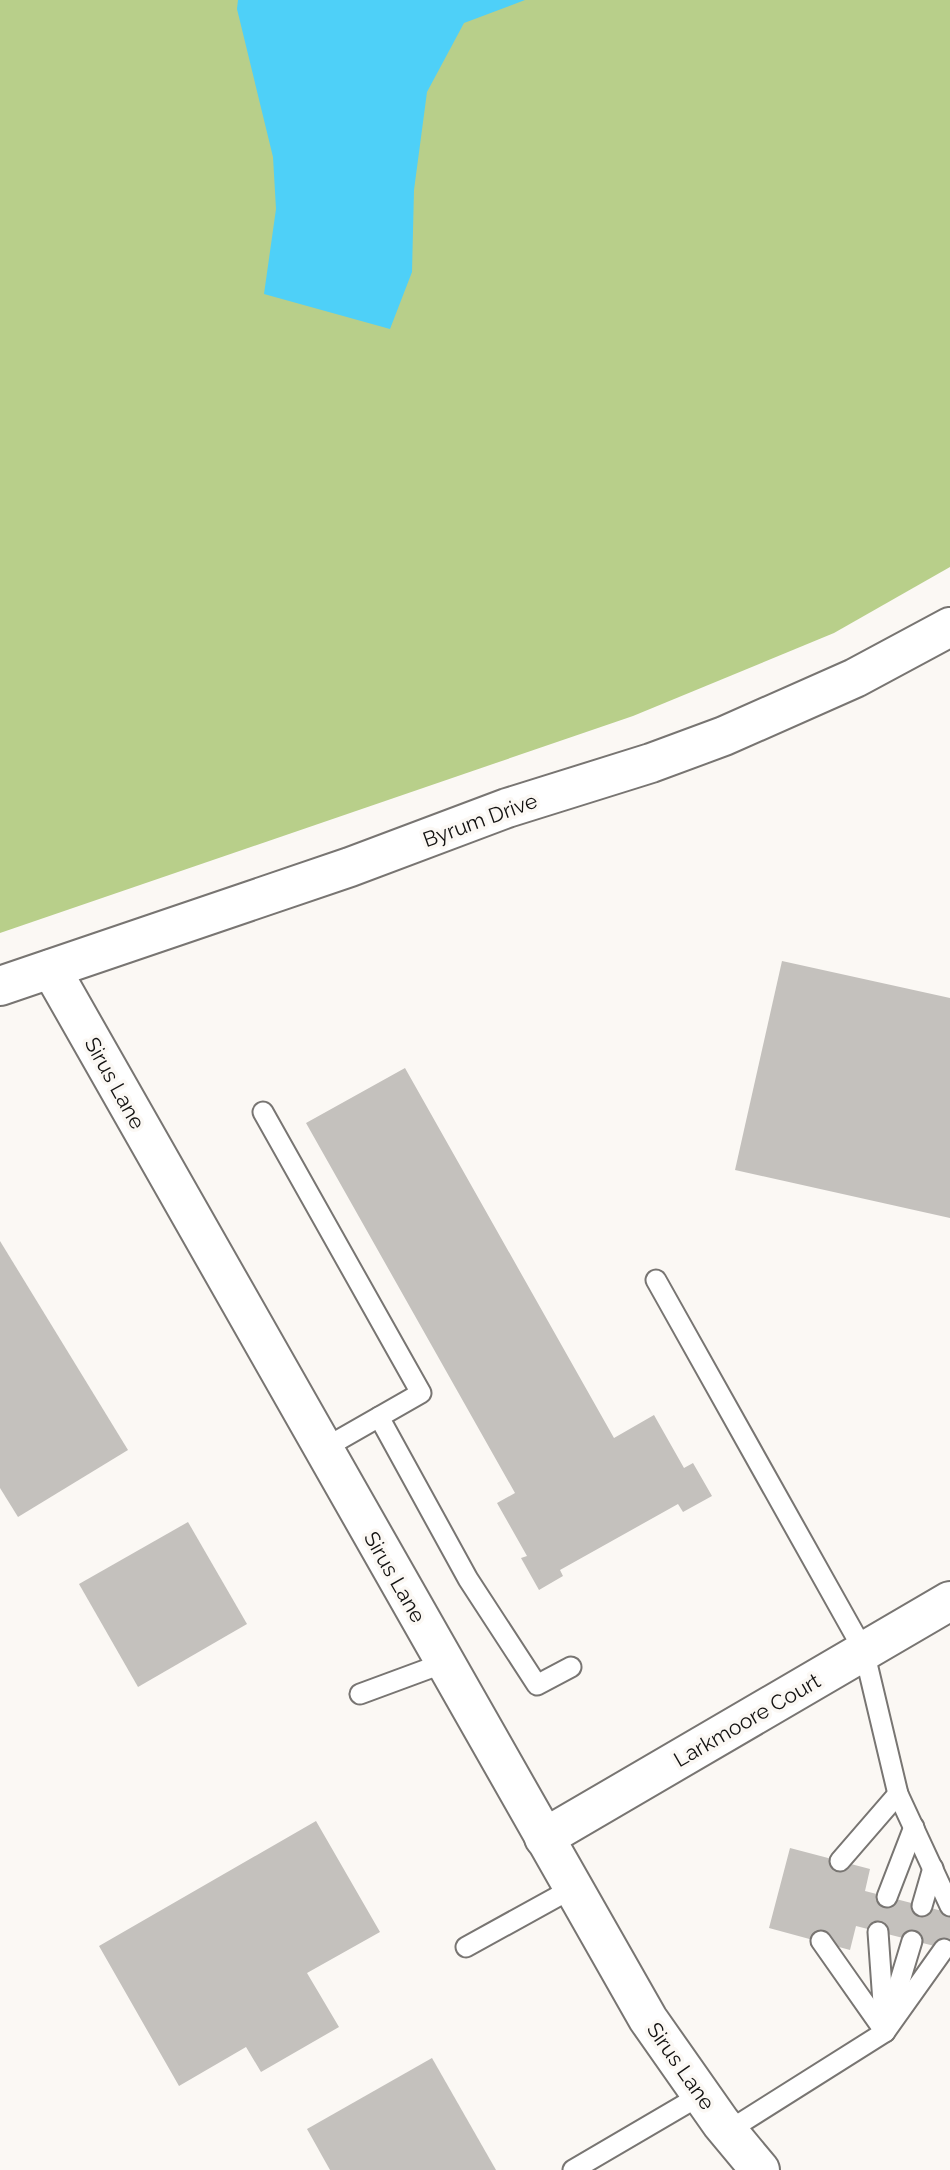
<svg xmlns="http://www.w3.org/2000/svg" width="950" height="2170" viewBox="0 0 950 2170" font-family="Raleway,sans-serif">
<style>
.green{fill:#b8cf8a}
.water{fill:#4ed0f8}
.building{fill:#c4c1bd}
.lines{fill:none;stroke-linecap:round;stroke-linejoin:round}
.service-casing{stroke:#787572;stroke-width:23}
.minor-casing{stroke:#787572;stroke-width:42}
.tertiary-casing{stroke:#787572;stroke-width:42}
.service{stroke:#fff;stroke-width:19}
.minor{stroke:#fff;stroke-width:38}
.tertiary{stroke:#fff;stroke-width:38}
.labels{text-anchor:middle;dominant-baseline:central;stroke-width:7;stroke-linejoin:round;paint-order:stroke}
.street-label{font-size:21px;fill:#121110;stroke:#fbf8f4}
</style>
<rect width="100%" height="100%" fill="#fbf8f4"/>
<path class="green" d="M0,0H950V567L834,633L633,716L0,933Z"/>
<path class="water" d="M238,0H525L464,23L427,92L414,190L412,272L390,329L264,294L276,209L273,157L237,9Z"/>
<g class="building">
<path d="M782,961L950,998V1218L735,1170Z"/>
<path d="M405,1068L614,1438L654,1415L684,1468L693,1463L712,1496L683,1512L678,1504L560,1570L563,1576L539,1590L521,1558L527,1556L497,1503L515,1493L306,1123Z"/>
<path d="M0,1241L128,1450L18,1517L0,1488Z"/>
<path d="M188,1522L247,1624L138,1687L79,1584Z"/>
<path d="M316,1821L380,1932L307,1973L339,2027L261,2072L246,2047L179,2086L99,1946Z"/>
<path d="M790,1848L870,1869L865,1891L950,1913V1950L856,1926L850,1950L769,1928Z"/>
<path d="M432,2058L496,2170H330L307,2129Z"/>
</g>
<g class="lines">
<g class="service-casing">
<g id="service">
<path d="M263,1112L421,1393L323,1449"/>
<path d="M656,1280L864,1651L898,1794L950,1906"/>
<path d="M379,1417L468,1579L537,1685L571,1667"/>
<path d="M360,1694L444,1663"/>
<path d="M840,1861L898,1794"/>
<path d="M887,1897L914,1827"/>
<path d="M922,1906L933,1868"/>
<path d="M878,1932L885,2031"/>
<path d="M821,1941L885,2032"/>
<path d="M466,1947L573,1888"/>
<path d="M890,2014L912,1941"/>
<path d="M728,2131L885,2032L944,1949"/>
<path d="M573,2170L701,2095"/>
</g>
</g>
<g class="minor-casing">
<g id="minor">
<path d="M51,969L648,2019L721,2123L760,2170"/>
<path d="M544,1838L950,1601"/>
</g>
</g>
<g class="tertiary-casing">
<path id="tertiary" d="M0,986L350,867L507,808L651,763L724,736L855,678L950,627"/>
</g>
<use href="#service" class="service"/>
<use href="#minor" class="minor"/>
<use href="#tertiary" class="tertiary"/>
</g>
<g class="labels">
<g class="street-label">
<text transform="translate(480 820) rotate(-20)">Byrum Drive</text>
<text transform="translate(115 1083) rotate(61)">Sirus Lane</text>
<text transform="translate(395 1577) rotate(60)">Sirus Lane</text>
<text transform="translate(747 1720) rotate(-30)">Larkmoore Court</text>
<text transform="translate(681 2066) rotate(55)">Sirus Lane</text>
</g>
</g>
</svg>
